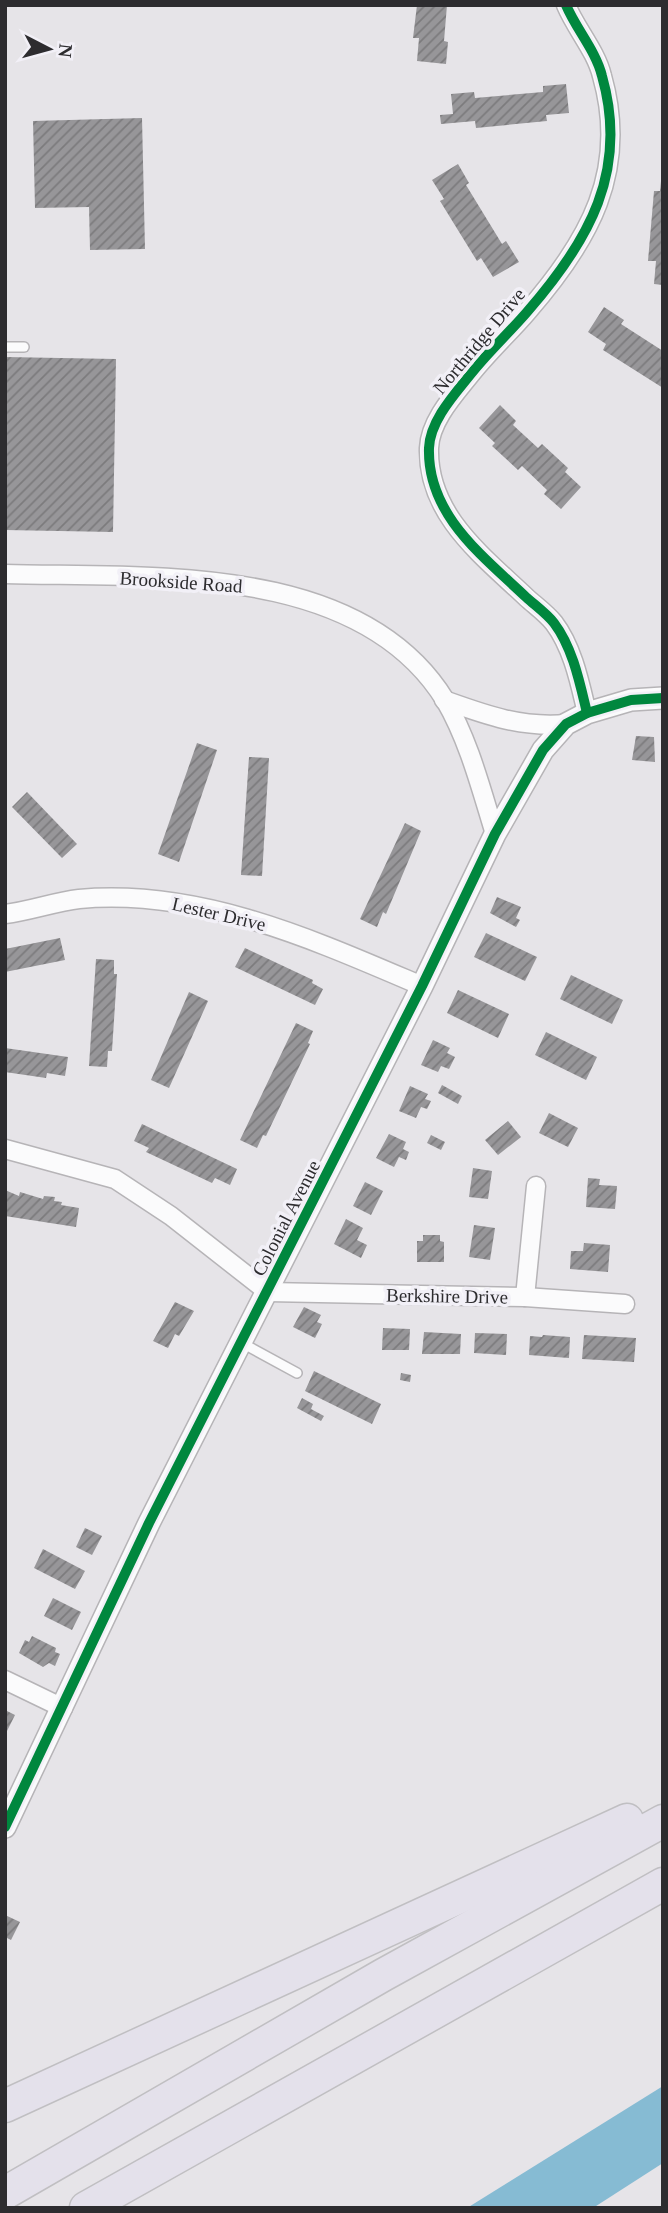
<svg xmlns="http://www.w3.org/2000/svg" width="668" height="2213" viewBox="0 0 668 2213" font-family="'Times New Roman',serif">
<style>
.water{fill:#86bbd3}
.building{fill:url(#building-hatch)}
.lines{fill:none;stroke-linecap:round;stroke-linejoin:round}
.service-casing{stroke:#b6b4b7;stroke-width:12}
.minor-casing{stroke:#b6b4b7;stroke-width:21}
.tertiary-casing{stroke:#b6b4b7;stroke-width:24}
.motorway-casing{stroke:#c0bfc2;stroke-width:35}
.service{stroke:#fbfbfc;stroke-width:9}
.minor{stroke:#fbfbfc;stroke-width:18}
.tertiary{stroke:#fbfbfc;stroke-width:21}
.motorway{stroke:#e4e1eb;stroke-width:32}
.cycleway-casing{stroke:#f2f0f7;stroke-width:15}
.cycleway{stroke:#00873e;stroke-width:10}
.labels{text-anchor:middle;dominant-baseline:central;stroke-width:7;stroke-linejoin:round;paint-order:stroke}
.street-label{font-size:19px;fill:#2d2c2f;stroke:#f2f0f7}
</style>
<defs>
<pattern id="building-hatch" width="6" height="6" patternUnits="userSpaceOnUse" patternTransform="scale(1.75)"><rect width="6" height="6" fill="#979699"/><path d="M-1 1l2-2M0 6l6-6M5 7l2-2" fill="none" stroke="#7c7b7d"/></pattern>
</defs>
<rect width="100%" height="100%" fill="#e6e4e8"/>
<path class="water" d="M663,2086V2163L593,2208H467Z"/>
<g class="building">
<path d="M417,5H447L444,41L448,42L446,64L417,61L419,38H413Z"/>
<path d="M566,84L569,113L546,115L547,121L476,128L475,121L441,124L440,115L453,114L451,94L474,92L475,98L543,92V86Z"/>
<path d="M142,118L145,249L90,250L89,207L35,208L33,121Z"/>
<path d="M458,164L469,183L466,185L502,244L506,241L519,262L493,277L481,258L477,261L440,201L444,199L432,180Z"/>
<path d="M661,181H663V285L654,284L656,261H648L654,191H660Z"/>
<path d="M604,307L624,320L621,324L663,351V388L603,350L606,344L588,332Z"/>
<path d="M5,357L116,359L113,532L5,530Z"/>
<path d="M500,405L516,421L513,425L538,448L542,444L568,468L565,472L581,487L561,509L544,494L547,490L522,466L518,470L492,446L495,443L479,428Z"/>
<path d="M636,736L654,737L655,762L632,760Z"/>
<path d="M197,743L217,750L179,862L158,854Z"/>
<path d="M249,757L269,758L262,876L241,875Z"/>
<path d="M27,792L77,844L62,858L12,807Z"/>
<path d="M405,823L421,831L386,914L383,912L377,927L360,919Z"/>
<path d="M497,897L521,907L516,918L520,920L516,927L490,913Z"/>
<path d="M486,933L537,957L525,981L474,957Z"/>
<path d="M60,938L65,960L5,972V949Z"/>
<path d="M245,948L313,980L312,983L323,989L315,1005L235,967Z"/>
<path d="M96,959L114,960V974H117L112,1051H108L107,1067L89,1066Z"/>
<path d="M571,975L623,1000L612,1024L560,999Z"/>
<path d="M458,990L509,1014L498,1038L447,1013Z"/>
<path d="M189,992L208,1001L169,1088L151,1080Z"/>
<path d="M296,1023L313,1031L308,1043L310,1044L266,1136L263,1135L257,1148L240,1140Z"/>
<path d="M546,1032L597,1057L586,1080L535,1055Z"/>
<path d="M433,1040L450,1048L447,1053L455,1057L449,1069L441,1066L438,1072L421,1065Z"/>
<path d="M5,1048L68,1057L65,1076L47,1073L46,1078L5,1072Z"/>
<path d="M442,1085L462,1096L458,1104L438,1093Z"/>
<path d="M410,1086L428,1094L425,1099L431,1101L427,1109L421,1107L416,1118L399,1111Z"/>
<path d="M549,1113L578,1128L568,1147L539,1133Z"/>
<path d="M508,1121L521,1137L498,1155L485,1140Z"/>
<path d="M142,1124L237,1169L230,1185L215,1178L212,1183L146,1152L149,1148L134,1141Z"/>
<path d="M389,1134L406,1142L403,1149L409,1152L406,1160L399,1157L394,1167L376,1158Z"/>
<path d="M431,1135L445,1142L441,1150L427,1143Z"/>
<path d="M473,1168L492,1171L488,1199L469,1197Z"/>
<path d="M588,1178L600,1179L599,1185L617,1186L615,1209L586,1207Z"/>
<path d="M365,1182L383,1191L371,1215L353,1206Z"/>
<path d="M5,1190L19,1196L20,1192L43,1199L44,1196L55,1197L54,1201L62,1202L61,1205L79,1208L76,1227L5,1216Z"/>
<path d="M346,1219L363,1228L357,1240L367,1245L361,1258L334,1244Z"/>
<path d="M474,1225L495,1228L490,1260L469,1257Z"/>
<path d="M423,1235H440V1241L444,1242V1262H417V1241H423Z"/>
<path d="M584,1243L610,1245L608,1272L570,1269L571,1251H583Z"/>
<path d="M175,1302L194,1311L179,1336L175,1334L168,1348L153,1341Z"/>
<path d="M304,1307L321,1315L317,1322L322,1324L315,1338L293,1327Z"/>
<path d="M383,1328L410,1329L409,1350H382Z"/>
<path d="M424,1332L461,1334L460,1354H422Z"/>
<path d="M475,1333L507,1334L506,1355L474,1353Z"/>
<path d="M543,1335L570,1337L569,1358L529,1355L530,1336L542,1337Z"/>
<path d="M584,1335L636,1338L634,1362L582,1359Z"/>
<path d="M314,1371L381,1404L372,1424L305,1391Z"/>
<path d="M401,1373L411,1375L410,1382L400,1380Z"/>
<path d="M302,1398L313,1404L311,1409L324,1416L321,1421L297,1408Z"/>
<path d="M85,1528L102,1536L92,1555L76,1547Z"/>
<path d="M43,1549L85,1571L75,1589L34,1568Z"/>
<path d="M53,1598L81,1612L72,1630L44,1616Z"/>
<path d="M32,1636L56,1648L55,1652L60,1654L55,1666L49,1663L43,1667L19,1653L25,1640L29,1642Z"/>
<path d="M5,1710L15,1715L5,1735Z"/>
<path d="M5,1915L20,1922L11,1940L5,1937Z"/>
</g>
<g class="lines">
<g class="service-casing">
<g id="service">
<path d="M5,347H24"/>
<path d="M242,1343L297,1373"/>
</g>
</g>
<g class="minor-casing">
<g id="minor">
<path d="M566,5C576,29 596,51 602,76C629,171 589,241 527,312C509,333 488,352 470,375C454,395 430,421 429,448C427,515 483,556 527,598C536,606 547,614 554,623C573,648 580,684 587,713"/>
<path d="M5,574C147,578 359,561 445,700C469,741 481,789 495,834"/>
<path d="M444,700C486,715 521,728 566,724"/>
<path d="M5,914C30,911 54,902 79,899C200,888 314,940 422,986"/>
<path d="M5,1149L115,1179L171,1216L268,1292L525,1297L625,1304"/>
<path d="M525,1297L536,1186"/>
<path d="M5,1680L63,1708"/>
</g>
</g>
<g class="tertiary-casing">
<path id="tertiary" d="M5,1827L149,1523L422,986L495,834L543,750L566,724L587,713L631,700L663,698"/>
</g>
<g class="motorway-casing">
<g id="motorway">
<path d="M5,2106L627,1820"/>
<path d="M5,2193L383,1975L663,1821"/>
<path d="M86,2208L663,1884"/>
</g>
</g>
<use href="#service" class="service"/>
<use href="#minor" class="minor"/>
<use href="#tertiary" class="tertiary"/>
<use href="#motorway" class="motorway"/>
<g class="cycleway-casing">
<g id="cycleway">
<path d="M566,5C576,29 596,51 602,76C629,171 589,241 527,312C509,333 488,352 470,375C454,395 430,421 429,448C427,515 483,556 527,598C536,606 547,614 554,623C573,648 580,684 587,713"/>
<path d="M5,1827L149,1523L422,986L495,834L543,750L566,724L587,713L631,700L663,698"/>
</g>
</g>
<use href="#cycleway" class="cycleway"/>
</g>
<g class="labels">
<g class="street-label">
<text transform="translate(479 341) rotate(-50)">Northridge Drive</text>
<text transform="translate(181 582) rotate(4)">Brookside Road</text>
<text transform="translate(219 914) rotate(13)">Lester Drive</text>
<text transform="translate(286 1218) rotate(-63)">Colonial Avenue</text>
<text transform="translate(447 1296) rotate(1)">Berkshire Drive</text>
</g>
</g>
<rect width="668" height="2213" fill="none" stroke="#2d2c2f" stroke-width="14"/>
<g transform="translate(49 49) rotate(96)" stroke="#f2f0f7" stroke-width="5" paint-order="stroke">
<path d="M0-5L12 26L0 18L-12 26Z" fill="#2d2c2f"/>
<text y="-10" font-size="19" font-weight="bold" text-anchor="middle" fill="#2d2c2f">N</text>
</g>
</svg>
